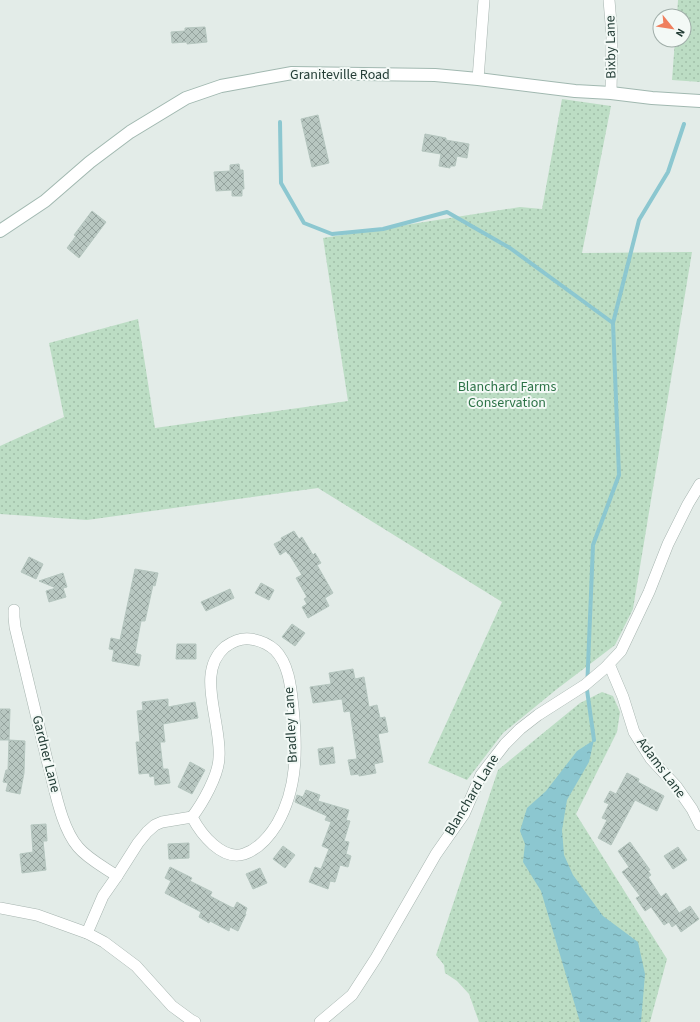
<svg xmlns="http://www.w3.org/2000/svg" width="700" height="1022" viewBox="0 0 700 1022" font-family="'Source Sans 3',sans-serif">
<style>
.green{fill:url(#green-dots)}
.water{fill:url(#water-ripples)}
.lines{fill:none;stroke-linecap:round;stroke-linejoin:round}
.stream{stroke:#8cc7d0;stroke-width:4}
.building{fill:url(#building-cross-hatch);stroke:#b5c6bf}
.street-casing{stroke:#a6b4af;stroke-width:12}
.secondary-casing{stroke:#a1b8b0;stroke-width:14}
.street{stroke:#fff;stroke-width:11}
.secondary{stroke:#fff;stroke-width:12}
.labels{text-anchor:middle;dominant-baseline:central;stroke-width:4;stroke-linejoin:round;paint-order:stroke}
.street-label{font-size:14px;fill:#233d36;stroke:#f3f9f6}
.park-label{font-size:14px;fill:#2d7347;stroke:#f3f9f6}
</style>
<defs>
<pattern id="green-dots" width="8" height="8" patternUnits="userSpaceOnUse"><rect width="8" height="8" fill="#bcddc4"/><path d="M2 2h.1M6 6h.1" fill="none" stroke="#a1bfa9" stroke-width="1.8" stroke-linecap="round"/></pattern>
<pattern id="water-ripples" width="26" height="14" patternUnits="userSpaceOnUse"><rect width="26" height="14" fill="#8cc7d0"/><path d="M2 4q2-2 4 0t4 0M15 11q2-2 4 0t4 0" fill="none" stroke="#72a3aa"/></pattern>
<pattern id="building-cross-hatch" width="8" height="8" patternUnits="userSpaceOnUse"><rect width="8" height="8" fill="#b8c7c1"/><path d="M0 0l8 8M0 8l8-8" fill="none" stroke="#95a39e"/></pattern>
</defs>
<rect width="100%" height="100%" fill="#e3ece8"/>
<g class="green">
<path d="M678,0H700V82L672,80L675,40H684V16H677Z"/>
<path d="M562,99L611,106L582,253L692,252L633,609L615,645L557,689L503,733L467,780L428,763L502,602L318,488L87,520L0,514V446L64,417L49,343L138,319L155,428L348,401L323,238L520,207L542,209Z"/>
<path d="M602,692L613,696L620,712L617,732L576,814L667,959L650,1022H479L469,994L457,981L445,973L444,965L436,955L498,770L580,703Z"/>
</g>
<path class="water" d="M594,740L589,762L567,800L562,830L564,855L573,875L603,916L638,942L645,974L641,1022H580L541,891L523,862L525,844L520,831L527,808L546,791L577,751Z"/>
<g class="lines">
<g class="stream">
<path d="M280,122L281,183L304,223L332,234L383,229L447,212L510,248L613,323"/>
<path d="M594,740L587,690L593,545L619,475L613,323L639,220L668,172L684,124"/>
</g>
</g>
<g class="building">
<path d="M205,27L207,42L187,44V42L172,43L171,32L185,31V28Z"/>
<path d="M318,115L329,163L312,167L301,119Z"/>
<path d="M425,134L446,138V140L469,144L467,158L457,156L455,166H450V168L439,166L441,154L422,151Z"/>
<path d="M239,164L240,170H243L244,189H242V196H232V190L216,191L214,172L230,171V165Z"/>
<path d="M92,211L106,222L79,258L67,248L76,236L74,235Z"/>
<path d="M294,531L299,539L302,537L313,555L315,553L321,563L317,565L333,593L325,598L329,606L308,618L302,607L307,604L304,599L307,597L296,578L302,575L289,554H288L286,551L280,555L274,544L282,540L281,538Z"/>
<path d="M29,557L43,564L36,579L21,572Z"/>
<path d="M135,569L158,573L155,586L153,585L145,621H141L135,653L141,655L139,666L112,661L114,650L109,649L111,638L120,640Z"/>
<path d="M63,573L67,587L63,588L66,597L49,602L46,591L56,588L39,581Z"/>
<path d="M261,583L274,590L269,600L255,593Z"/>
<path d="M230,589L234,598L206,611L201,602Z"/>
<path d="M292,624L305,633L295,646L282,637Z"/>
<path d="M177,644H196V659H176Z"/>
<path d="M353,669L355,679L364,677L369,707L377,705L380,718L385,717L388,732L378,734L383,762L374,764L376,773L359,776V774L351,775L348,760L357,759L350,711L344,712L342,699L313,703L310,687L331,684L329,673Z"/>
<path d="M168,699V707L195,702L198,718L163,724L165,742H160L163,769H168L170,783L155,785L154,776L150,777L149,773L139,774L136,742H140L137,711L143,710L142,702Z"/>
<path d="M0,709H10L9,740H0Z"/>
<path d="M9,740L25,741L24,773L20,794L6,791L8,783L3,782L6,770H8Z"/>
<path d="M333,747L335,763L320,765L318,749Z"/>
<path d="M190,762L205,770L192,794L178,787Z"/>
<path d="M627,773L639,779L638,782L664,796L657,811L635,800L611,845L598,838L607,820L602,818L609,804L604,802L610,791L616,794Z"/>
<path d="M306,790L320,795L318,801L349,810L346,820L350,821L344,841L349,842L346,854L351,856L348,867L340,865L335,882L330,881L328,889L309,882L315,867L321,869L329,849L322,846L331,822L325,820L327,816L295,802L297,795L303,797Z"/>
<path d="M46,824L47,841H43L46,870L22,873L20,854L33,852L31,825Z"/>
<path d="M630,842L650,870L648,871L651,875L648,877L661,897L666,893L679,913L690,906L699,919L681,932L676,924L672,927L669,922L664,925L651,907L645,911L636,898L640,896L622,872L629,867L618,851Z"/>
<path d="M189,843V858L169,859L168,844Z"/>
<path d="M283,846L295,855L285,868L273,859Z"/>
<path d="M678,847L687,860L673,869L664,856Z"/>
<path d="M170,867L192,878L190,881L212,892L210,896L231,907L234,908L237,902L247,908L245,914H246L238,931L230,927L229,931L210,921L209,923L199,917L201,912L165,893L171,881L165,878Z"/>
<path d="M260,868L267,883L253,889L246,874Z"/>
</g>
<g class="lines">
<g class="street-casing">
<g id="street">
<path d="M609,0L612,35L611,93"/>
<path d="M478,79L484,0"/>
<path d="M14,610V617L15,627C26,673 37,719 48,764C55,789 61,827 78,847C88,859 104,867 117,876"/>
<path d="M609,664L623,697L634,732L651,759L676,786L692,809L700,825"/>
<path d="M0,908L37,915L87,933L104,942L136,966L172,1006L191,1020L195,1022"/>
<path d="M87,933L103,896L117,876L138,843L147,832L155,825L162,822L192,817C202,804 219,775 219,757C220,745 217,730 215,718C211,694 204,665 225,647C232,642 242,638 250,639C259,640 268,644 275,650C289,664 291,688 293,707C297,747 298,788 277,824C269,837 259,849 244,854C222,861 201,834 192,817"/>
<path d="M320,1022L352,995L376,958L436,854L464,814L481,775L505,744L520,729L538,715L585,685L605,668L621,651L649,592L668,544L688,504L700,484"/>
</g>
</g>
<g class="secondary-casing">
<path id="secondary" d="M0,231L45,201L90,162L130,132L186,98L221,86L292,73L435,75L478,79L575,91L611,93L652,98L700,101"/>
</g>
<use href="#street" class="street"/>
<use href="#secondary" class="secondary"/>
</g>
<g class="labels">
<g class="street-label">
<text transform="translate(611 47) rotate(-91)">Bixby Lane</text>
<text x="340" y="75">Graniteville Road</text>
<text transform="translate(291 725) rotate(-93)">Bradley Lane</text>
<text transform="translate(46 754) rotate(76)">Gardner Lane</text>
<text transform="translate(661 768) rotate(53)">Adams Lane</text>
<text transform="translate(472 795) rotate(-59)">Blanchard Lane</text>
</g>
<g class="park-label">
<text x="507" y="387">Blanchard Farms<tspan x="507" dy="16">Conservation</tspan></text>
</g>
</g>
<g transform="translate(672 28) rotate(120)"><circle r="19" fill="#f3f9f6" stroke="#a0aea9"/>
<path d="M0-3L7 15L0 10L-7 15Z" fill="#ef7f5e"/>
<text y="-6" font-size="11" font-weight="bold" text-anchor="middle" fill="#233d36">N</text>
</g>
</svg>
